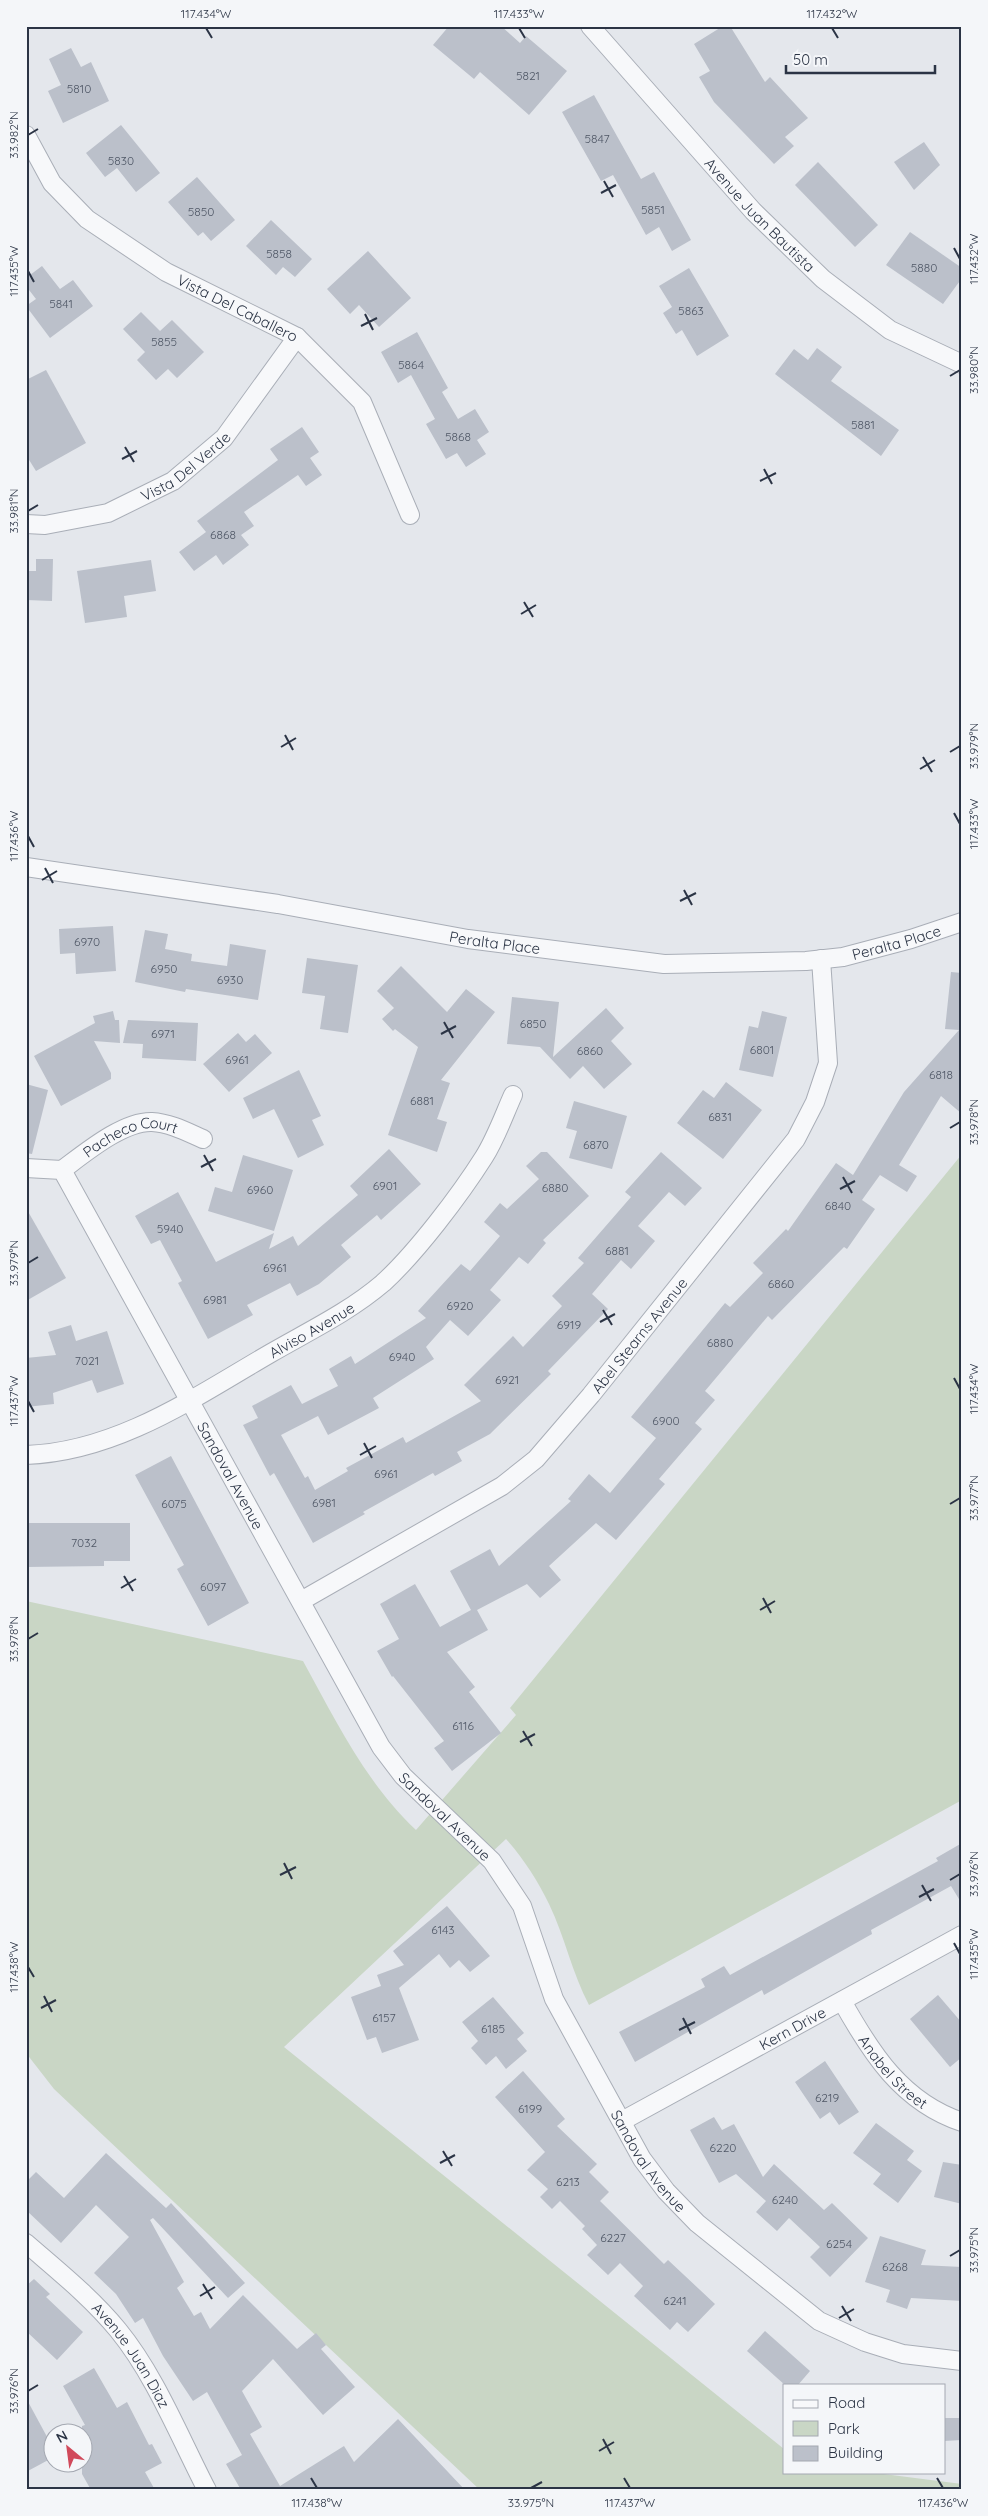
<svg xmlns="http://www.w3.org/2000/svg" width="988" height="2516" viewBox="0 0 988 2516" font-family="Quicksand,sans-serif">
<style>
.green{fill:#c9d6c5}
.building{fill:#bbc0ca}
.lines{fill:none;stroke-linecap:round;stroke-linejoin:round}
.street-casing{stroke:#a9aeb7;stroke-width:20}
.street{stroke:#f7f8fa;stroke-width:18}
.ticks{fill:none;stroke:#2b3445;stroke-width:2}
.labels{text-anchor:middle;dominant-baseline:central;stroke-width:4.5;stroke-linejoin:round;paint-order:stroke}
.number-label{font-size:12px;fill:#4f5766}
.street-label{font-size:15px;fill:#2b3445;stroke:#f4f6f9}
.neatline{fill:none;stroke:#2b3445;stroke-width:2}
.ticks-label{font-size:12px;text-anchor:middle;fill:#2b3445}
</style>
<rect width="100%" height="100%" fill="#e4e7ec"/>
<path class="green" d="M962,1154V1800L589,2005C572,1973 565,1937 549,1904C538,1881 523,1858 506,1839L284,2047L784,2449V2472H868L962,2484V2490H480L54,2089L26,2053V1601L303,1661C336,1721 366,1783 416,1830L516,1715L510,1708Z"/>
<g class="building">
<path d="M449,26H501L520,43L526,36L567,71L529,115L480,72L474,79L433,45Z"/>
<path d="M723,26H730L765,82L770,77L808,118L785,137L794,146L774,164L714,102L699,77L710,71L694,44Z"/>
<path d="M71,48L81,67L91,62L109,101L63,123L48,91L61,85L49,59Z"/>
<path d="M594,95L641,179L654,172L691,240L672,251L659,227L646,235L613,175L601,181L562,112Z"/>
<path d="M121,125L160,173L136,192L117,168L105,177L86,153Z"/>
<path d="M924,142L940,165L914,190L894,162Z"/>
<path d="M818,162L878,225L855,247L795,185Z"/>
<path d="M197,177L235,220L211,241L203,232L198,236L168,202Z"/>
<path d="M271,220L312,259L295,277L283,267L276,275L246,246Z"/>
<path d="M910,232L962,268V278L943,304L886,265Z"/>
<path d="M368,251L411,298L379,327L359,305L350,314L327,289Z"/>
<path d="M42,266L60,289L73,280L93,306L50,338L26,306L36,299L26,286V278Z"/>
<path d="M689,268L729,336L697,356L682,330L676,334L663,313L672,307L659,286Z"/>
<path d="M141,312L160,331L172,320L204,352L177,378L168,369L156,380L137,360L145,352L123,329Z"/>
<path d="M417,332L448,388L442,392L458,419L475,409L489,432L477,440L486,454L466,467L457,453L446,459L426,424L435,419L411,375L398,383L381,352Z"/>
<path d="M817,348L842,367L831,381L899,430L881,456L775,374L794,349L808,360Z"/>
<path d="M46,370L86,443L36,471L26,455V380Z"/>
<path d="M302,427L319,452L310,458L322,475L306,486L298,475L244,512L254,526L241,535L249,545L223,565L216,555L194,571L179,552L206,532L197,521L278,460L270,449Z"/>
<path d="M36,559H53L52,601L26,600V571H36Z"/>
<path d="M151,560L156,591L124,596L127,617L85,623L77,571Z"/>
<path d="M113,926L116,971L76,974L75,953L60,954L59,929Z"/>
<path d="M145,930L168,934L165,949L192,954L191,961L227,966L230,944L266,950L258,1000L186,989L185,992L135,982Z"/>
<path d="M307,958L358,965L348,1033L320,1029L325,996L302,993Z"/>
<path d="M401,966L447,1012L466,989L495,1012L441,1080L450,1083L437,1119L447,1122L437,1152L388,1135L418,1047L395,1029L393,1031L382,1019L394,1008L377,991Z"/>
<path d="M951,972L962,973V1114L941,1096L899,1165L917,1176L907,1192L880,1175L862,1200L875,1209L847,1249L844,1247L772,1320L768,1316L705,1391L715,1400L695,1423L702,1429L659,1479L665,1484L616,1540L596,1523L549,1566L561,1580L540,1598L527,1584L477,1610L488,1630L447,1652L475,1687L469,1692L501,1733L452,1771L434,1748L444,1741L393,1676L392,1677L377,1651L399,1639L380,1604L415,1584L440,1627L471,1610L450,1571L490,1549L499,1566L571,1501L568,1499L589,1474L610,1493L656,1438L631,1417L725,1303L730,1307L763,1273L753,1263L786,1229L788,1231L836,1163L853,1175L904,1092L959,1030L945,1029Z"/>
<path d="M512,997L559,1002L553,1057L606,1008L624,1028L611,1041L632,1064L604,1089L583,1066L570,1079L540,1047L507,1044Z"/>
<path d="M113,1011L115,1020H119L120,1043L94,1041L111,1073V1079L61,1106L34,1056L95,1023L93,1016Z"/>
<path d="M762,1011L787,1017L773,1077L739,1070L749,1026L758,1028Z"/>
<path d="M128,1020L198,1023L196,1061L142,1058L143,1044L123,1043Z"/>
<path d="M238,1033L246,1042L255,1034L272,1053L229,1092L203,1064Z"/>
<path d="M299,1070L321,1116L312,1120L324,1145L298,1158L274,1109L253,1119L243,1098Z"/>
<path d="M726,1082L762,1110L723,1159L677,1123L703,1090L714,1098Z"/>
<path d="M26,1084L48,1090L32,1154L26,1153Z"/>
<path d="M574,1101L627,1116L612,1169L569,1158L577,1131L566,1128Z"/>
<path d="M389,1149L421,1184L381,1220L377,1215L341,1245L351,1257L319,1284L297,1296L290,1283L247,1305L253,1315L208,1339L178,1283L182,1281L160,1240L151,1244L135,1216L178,1192L216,1262L274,1233L269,1249L293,1236L298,1246L358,1195L350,1186Z"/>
<path d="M541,1152H547L589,1196L543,1240L546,1243L528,1264L519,1257L490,1290L501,1300L468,1336L450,1320L426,1347L434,1359L373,1398L379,1408L328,1435L318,1416L281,1435L305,1478L308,1476L315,1490L348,1471L346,1468L403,1437L406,1443L481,1401L464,1385L513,1336L523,1347L562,1306L552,1296L584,1263L578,1258L631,1197L625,1192L661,1152L702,1188L685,1206L669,1192L638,1226L655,1241L631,1269L621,1260L592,1294L608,1309L548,1371L551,1374L490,1434L457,1452L462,1461L435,1476L433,1473L363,1512L365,1514L313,1543L274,1473L270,1476L243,1425L258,1418L252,1406L291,1385L302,1404L338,1386L329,1369L351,1356L355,1364L426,1318L418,1311L461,1264L470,1271L500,1236L484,1222L500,1203L507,1209L539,1179L526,1166Z"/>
<path d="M243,1155L293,1170L274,1231L208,1211L215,1187L232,1192Z"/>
<path d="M26,1208L66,1278L26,1301Z"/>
<path d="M71,1325L76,1341L107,1331L124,1384L97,1393L92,1380L53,1393L54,1404L26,1407V1358L56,1355L48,1332Z"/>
<path d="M171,1456L249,1603L208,1626L177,1569L184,1565L135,1475Z"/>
<path d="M26,1523H130V1561H104V1566L26,1567Z"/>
<path d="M962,1843V1904L951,1886L871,1930L872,1934L808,1970L764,1995L762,1990L635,2062L619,2032L705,1987L701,1979L724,1966L730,1975L938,1861L936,1858Z"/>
<path d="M447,1906L490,1956L470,1972L459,1960L450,1968L439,1954L399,1988L419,2040L382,2053L376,2037L367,2040L351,1997L381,1986L377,1975L404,1965L393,1951Z"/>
<path d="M938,1995L962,2023V2057L950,2067L910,2019Z"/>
<path d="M493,1997L524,2033L517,2039L527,2051L506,2069L496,2056L486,2065L471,2048L478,2041L462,2022Z"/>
<path d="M825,2061L859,2112L839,2125L830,2112L820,2119L795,2082Z"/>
<path d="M523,2071L565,2119L557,2126L597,2164L589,2172L609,2192L600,2201L664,2264L668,2260L715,2304L688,2332L677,2322L670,2330L634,2296L643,2286L620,2263L608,2275L587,2255L597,2245L582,2229L585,2226L560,2201L552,2209L540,2197L548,2189L527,2170L545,2152L495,2097Z"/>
<path d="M714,2117L722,2130L734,2124L763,2177L774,2164L824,2210L832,2203L868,2238L830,2277L810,2257L820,2247L789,2218L777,2231L756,2212L766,2201L736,2174L719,2183L690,2130Z"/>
<path d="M876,2123L914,2151L907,2160L922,2171L898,2203L873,2184L881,2174L853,2153Z"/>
<path d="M106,2153L166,2208L171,2203L245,2283L228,2298L153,2218L150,2220L184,2282L177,2288L194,2316L201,2312L210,2329L243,2295L297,2349L316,2333L326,2345L321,2349L355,2387L323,2415L273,2359L242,2391L262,2427L250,2434L280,2486L344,2446L354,2462L398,2419L465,2490H241L226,2464L242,2455L207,2392L193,2401L163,2356L143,2318L135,2323L116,2294L94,2273L129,2237L96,2205L61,2243L26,2210V2182L36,2172L64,2198Z"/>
<path d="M943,2162L962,2165V2204L934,2197Z"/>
<path d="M880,2236L926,2250L921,2265L962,2267V2301L911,2298L907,2309L886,2302L890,2290L865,2282Z"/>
<path d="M34,2279L50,2294L46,2297L83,2332L57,2360L26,2331V2286Z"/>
<path d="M765,2331L810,2371L798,2385H785L747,2351Z"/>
<path d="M94,2368L117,2408L127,2402L149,2445L152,2444L162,2463L145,2472L155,2490H91L82,2474V2426L85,2425L63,2386Z"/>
<path d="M26,2398L52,2446V2458L26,2472Z"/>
<path d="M944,2418H962V2440L944,2441Z"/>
</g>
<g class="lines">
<g class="street-casing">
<g id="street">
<path id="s1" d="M590,26L753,211L823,279L890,330L962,364"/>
<path id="s2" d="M26,135L52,183L87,219L166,272L297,337L362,402L410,515"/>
<path id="s3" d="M26,524L45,525L108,513L173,481L224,438L297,337"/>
<path id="s4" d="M26,867L278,904L468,939L664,964L806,961L843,957L911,939L962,922"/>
<path id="s5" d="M26,1168L62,1170L381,1747L403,1776L492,1861L522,1906L554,1999L642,2159L666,2191L697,2223L819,2321L865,2342L903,2354L962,2361"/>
<path id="s6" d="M62,1170C85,1153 123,1121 152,1122C170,1123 187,1132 203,1139"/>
<path id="s7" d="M26,1455C117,1452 195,1397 271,1353C309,1331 349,1312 383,1283C416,1253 460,1195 484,1157C496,1138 504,1115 513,1095"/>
<path id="s8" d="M301,1601L502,1486L536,1459L591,1395L796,1139L815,1102L828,1063L821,959"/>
<path id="s9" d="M842,2001C871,2053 902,2102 962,2122"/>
<path id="s10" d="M622,2121L962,1935"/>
<path id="s11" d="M26,2243C57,2270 91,2297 118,2330C155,2375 180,2438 207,2490"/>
</g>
</g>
<use href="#street" class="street"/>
</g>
<path class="ticks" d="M206,28L212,38M519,28L525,38M832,28L838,38M28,135L38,129M604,181L613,197M601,193L616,185M954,248L960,259M28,271L34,282M365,314L373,330M361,326L377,318M950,376L960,370M125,447L134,462M122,459L137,451M764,469L772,484M760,481L776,473M28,511L38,505M524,602L533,617M521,614L536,605M285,735L293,750M281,747L296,738M950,752L960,746M923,757L932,772M920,769L935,760M954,813L960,824M28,836L34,847M45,868L53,883M42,880L57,871M684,890L692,905M680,901L696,893M444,1022L453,1038M441,1034L456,1026M950,1128L960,1122M204,1155L213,1171M201,1167L216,1159M843,1177L852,1193M840,1189L855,1181M28,1263L38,1257M603,1310L612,1325M600,1322L615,1314M954,1378L960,1389M28,1401L34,1412M364,1443L372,1458M360,1455L376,1446M950,1504L960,1498M124,1576L133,1591M121,1588L136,1579M763,1598L771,1613M760,1610L775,1601M28,1639L38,1633M523,1731L532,1746M520,1742L535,1734M284,1863L292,1879M280,1875L296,1867M950,1880L960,1874M922,1885L931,1901M919,1897L934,1889M954,1943L960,1954M28,1967L34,1977M44,1996L52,2012M41,2008L56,2000M683,2018L691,2034M679,2030L695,2022M443,2151L452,2166M440,2163L455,2155M950,2256L960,2250M203,2284L212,2299M200,2296L215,2287M842,2306L851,2321M839,2318L854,2309M28,2391L38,2385M603,2439L611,2454M599,2451L614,2442M311,2478L317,2488M624,2478L630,2488M937,2478L943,2488M531,2488L542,2482"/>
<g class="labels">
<g class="number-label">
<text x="528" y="75">5821</text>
<text x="79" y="88">5810</text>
<text x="597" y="138">5847</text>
<text x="121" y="160">5830</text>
<text x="653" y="209">5851</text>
<text x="201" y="211">5850</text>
<text x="279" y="253">5858</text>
<text x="924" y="267">5880</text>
<text x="61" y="303">5841</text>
<text x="691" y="310">5863</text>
<text x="164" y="341">5855</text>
<text x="411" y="364">5864</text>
<text x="863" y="424">5881</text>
<text x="458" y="436">5868</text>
<text x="223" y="534">6868</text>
<text x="87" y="941">6970</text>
<text x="164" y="968">6950</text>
<text x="230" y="979">6930</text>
<text x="533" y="1023">6850</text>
<text x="163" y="1033">6971</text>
<text x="762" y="1049">6801</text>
<text x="590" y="1050">6860</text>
<text x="237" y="1059">6961</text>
<text x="941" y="1074">6818</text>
<text x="422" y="1100">6881</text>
<text x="720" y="1116">6831</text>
<text x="596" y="1144">6870</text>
<text x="385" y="1185">6901</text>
<text x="555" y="1187">6880</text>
<text x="260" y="1189">6960</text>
<text x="838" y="1205">6840</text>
<text x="170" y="1228">5940</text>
<text x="617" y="1250">6881</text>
<text x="275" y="1267">6961</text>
<text x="781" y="1283">6860</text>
<text x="215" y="1299">6981</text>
<text x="460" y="1305">6920</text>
<text x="569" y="1324">6919</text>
<text x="720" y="1342">6880</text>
<text x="402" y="1356">6940</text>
<text x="87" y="1360">7021</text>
<text x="507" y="1379">6921</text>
<text x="666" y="1420">6900</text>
<text x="386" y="1473">6961</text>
<text x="324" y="1502">6981</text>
<text x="174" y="1503">6075</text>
<text x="84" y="1542">7032</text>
<text x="213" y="1586">6097</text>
<text x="463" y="1725">6116</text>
<text x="443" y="1929">6143</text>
<text x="384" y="2017">6157</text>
<text x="493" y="2028">6185</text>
<text x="827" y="2097">6219</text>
<text x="530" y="2108">6199</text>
<text x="723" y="2147">6220</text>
<text x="568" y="2181">6213</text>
<text x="785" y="2199">6240</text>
<text x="613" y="2237">6227</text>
<text x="839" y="2243">6254</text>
<text x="895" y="2266">6268</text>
<text x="675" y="2300">6241</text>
</g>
<g class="street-label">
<text stroke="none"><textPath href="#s1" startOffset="254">Avenue Juan Bautista</textPath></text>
<text stroke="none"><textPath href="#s2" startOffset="280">Vista Del Caballero</textPath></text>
<text stroke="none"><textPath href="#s3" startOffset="174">Vista Del Verde</textPath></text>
<text stroke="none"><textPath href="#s4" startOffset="475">Peralta Place</textPath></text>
<text stroke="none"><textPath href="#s4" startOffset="880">Peralta Place</textPath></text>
<text stroke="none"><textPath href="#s6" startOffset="79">Pacheco Court</textPath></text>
<text stroke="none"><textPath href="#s7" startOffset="315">Alviso Avenue</textPath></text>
<text stroke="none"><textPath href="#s8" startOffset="436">Abel Stearns Avenue</textPath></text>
<text stroke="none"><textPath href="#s5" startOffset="385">Sandoval Avenue</textPath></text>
<text stroke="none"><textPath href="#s5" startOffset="790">Sandoval Avenue</textPath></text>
<text stroke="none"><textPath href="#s10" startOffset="194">Kern Drive</textPath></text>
<text stroke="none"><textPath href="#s9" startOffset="88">Anabel Street</textPath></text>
<text stroke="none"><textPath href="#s5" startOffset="1195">Sandoval Avenue</textPath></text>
<text stroke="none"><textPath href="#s11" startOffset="155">Avenue Juan Diaz</textPath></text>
</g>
</g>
<rect width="988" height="2516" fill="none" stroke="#f4f6f9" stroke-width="55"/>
<rect x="783" y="2384" width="162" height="90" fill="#f4f6f9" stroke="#a4a8b1"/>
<rect x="793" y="2400" width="25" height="8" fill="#f7f8fa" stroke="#a4a8b1"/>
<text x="828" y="2408" font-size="15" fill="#2b3445">Road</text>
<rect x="793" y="2421" width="25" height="15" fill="#c9d6c5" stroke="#a4a8b1"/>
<text x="828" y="2434" font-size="15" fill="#2b3445">Park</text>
<rect x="793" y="2446" width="25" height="15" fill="#bbc0ca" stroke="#a4a8b1"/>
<text x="828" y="2458" font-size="15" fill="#2b3445">Building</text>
<g transform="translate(68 2448) rotate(331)"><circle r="24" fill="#f4f6f9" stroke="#a4a8b1"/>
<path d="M0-4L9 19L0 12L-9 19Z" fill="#d1495b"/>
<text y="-8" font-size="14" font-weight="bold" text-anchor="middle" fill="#2b3445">N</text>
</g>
<path d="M786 65v8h149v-8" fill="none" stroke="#2b3445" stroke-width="2.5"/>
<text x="793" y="65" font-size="15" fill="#2b3445" stroke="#f4f6f9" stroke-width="4" paint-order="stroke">50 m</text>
<rect x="28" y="28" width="932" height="2460" class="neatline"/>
<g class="ticks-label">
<text x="206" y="18">117.434°W</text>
<text x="519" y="18">117.433°W</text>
<text x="832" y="18">117.432°W</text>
<text transform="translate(14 135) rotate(-90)" y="4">33.982°N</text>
<text transform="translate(974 259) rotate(-90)" y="4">117.432°W</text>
<text transform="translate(14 271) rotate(-90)" y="4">117.435°W</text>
<text transform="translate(974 370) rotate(-90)" y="4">33.980°N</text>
<text transform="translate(14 511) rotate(-90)" y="4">33.981°N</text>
<text transform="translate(974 746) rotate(-90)" y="4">33.979°N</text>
<text transform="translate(974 824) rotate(-90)" y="4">117.433°W</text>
<text transform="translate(14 836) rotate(-90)" y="4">117.436°W</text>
<text transform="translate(974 1122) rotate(-90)" y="4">33.978°N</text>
<text transform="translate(14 1263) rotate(-90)" y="4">33.979°N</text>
<text transform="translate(974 1389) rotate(-90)" y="4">117.434°W</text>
<text transform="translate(14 1401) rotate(-90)" y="4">117.437°W</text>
<text transform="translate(974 1498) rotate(-90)" y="4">33.977°N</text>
<text transform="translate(14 1639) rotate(-90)" y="4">33.978°N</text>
<text transform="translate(974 1874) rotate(-90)" y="4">33.976°N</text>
<text transform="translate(974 1954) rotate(-90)" y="4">117.435°W</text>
<text transform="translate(14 1967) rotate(-90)" y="4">117.438°W</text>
<text transform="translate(974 2250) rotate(-90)" y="4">33.975°N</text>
<text transform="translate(14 2391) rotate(-90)" y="4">33.976°N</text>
<text x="317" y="2507">117.438°W</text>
<text x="531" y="2507">33.975°N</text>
<text x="630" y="2507">117.437°W</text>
<text x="943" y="2507">117.436°W</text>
</g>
</svg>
